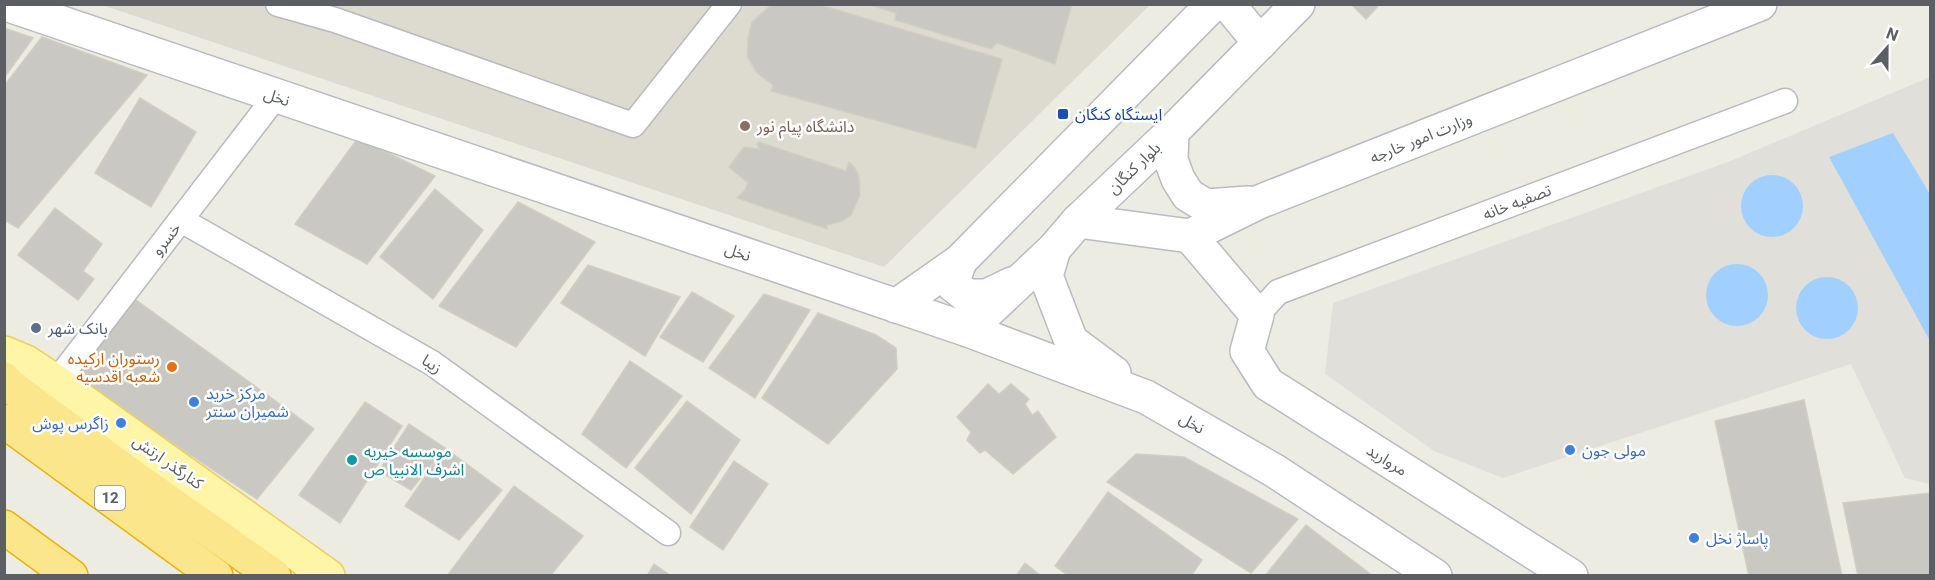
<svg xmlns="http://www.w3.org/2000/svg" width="1935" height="580" viewBox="0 0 1935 580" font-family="Roboto,'Noto Sans Arabic',sans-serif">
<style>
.industrial{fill:#e1dfda}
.education{fill:#dddbd0}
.water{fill:#a2d0fe}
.building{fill:#cac8c2;stroke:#d2cec1;stroke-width:1.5}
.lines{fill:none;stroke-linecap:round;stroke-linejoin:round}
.street-casing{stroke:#b8babf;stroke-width:27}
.secondary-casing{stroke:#b8bbc1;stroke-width:36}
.primary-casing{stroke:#efcf59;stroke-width:36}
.highway-casing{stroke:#ecb203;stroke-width:36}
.street{stroke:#fff;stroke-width:24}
.secondary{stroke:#fff;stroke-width:33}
.primary{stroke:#fef5a7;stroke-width:33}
.highway{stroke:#fbe68b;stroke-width:33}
.transit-dot{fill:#1a4fb4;stroke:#fff;stroke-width:2}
.education-dot{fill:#8d6e63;stroke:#fff;stroke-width:2}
.service-dot{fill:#5c6f8a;stroke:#fff;stroke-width:2}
.food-dot{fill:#e8710a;stroke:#fff;stroke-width:2}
.shop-dot{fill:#3f7fe0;stroke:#fff;stroke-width:2}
.culture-dot{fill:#0f9aa8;stroke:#fff;stroke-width:2}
.labels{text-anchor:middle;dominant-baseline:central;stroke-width:5;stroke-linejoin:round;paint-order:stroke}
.shield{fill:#fff;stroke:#8c8e92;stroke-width:1.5}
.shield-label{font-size:15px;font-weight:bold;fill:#5b5e63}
.street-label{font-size:16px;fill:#5b5e63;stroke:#fff}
.transit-label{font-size:16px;fill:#164399;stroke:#fff;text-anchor:start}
.education-label{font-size:16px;fill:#785e54;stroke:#fff;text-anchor:start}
.service-label{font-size:16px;fill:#4e5e75;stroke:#fff;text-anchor:start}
.food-label{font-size:16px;fill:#c56008;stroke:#fff;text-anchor:end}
.shop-label{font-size:16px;fill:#366cbe;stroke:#fff;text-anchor:start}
.culture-label{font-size:16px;fill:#0d838f;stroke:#fff;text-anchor:start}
</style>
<rect width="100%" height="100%" fill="#edece2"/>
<path class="industrial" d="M1930,77V484L1905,478L1851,364L1503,478L1434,451L1325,374L1333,303L1728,162Z"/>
<path class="education" d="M102,5H1150L884,267Z"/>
<g class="water">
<path d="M1893,133L1930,194V341L1829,157Z"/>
<circle cx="1772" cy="206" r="31"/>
<circle cx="1737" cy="295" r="31"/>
<circle cx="1827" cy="308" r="31"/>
</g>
<g class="building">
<path d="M777,4H817L1002,59L976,148L771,91L773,85L757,73L747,56L748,38L752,22L770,6Z"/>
<path d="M867,4H1072L1055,64L997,43L991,49L895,20L896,13Z"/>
<path d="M1351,4H1380L1366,19Z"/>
<path d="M4,28L33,38L4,78Z"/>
<path d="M42,37L147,75L18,228L4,220V86Z"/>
<path d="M140,98L196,132L151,207L95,173Z"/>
<path d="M358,138L435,176L367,264L295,224Z"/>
<path d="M759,142L846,171L849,162L855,168L859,177L860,195L851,215L842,221L827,225V229L737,198L745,190L748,183L729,167L744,147L759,149L757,144Z"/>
<path d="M435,189L483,230L433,299L380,257Z"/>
<path d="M518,202L595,242L516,347L439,306Z"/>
<path d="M55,208L102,244L83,271L94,279L78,300L18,255Z"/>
<path d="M588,265L680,297L645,356L561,303Z"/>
<path d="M692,292L734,316L703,362L660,337Z"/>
<path d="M764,294L810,310L755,398L709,368Z"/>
<path d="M132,297L314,429L257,499L70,375Z"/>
<path d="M818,313L876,335L896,348L897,369L828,444L762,398Z"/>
<path d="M630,361L682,396L626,468L582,434Z"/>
<path d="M988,384L999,394L1011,384L1029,399L1025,404L1032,415L1038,411L1056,437L1013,474L985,450L980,453L967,440L971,432L957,417Z"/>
<path d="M1804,400L1842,576H1749L1715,421Z"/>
<path d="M687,401L740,440L691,514L635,468Z"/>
<path d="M365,402L402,426L340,523L299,495Z"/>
<path d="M409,424L445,448L411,490L379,471Z"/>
<path d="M445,448L502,490L459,540L405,506Z"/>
<path d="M1136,454L1184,457L1298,519L1251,573L1107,482Z"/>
<path d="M734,461L768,484L723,550L690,527Z"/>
<path d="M514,486L583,536L550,576H447Z"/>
<path d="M1108,492L1202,560L1191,576H1069L1055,566Z"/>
<path d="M1930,493V576H1858L1843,503Z"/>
<path d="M1306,525L1373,576H1265Z"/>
<path d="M1025,563L1041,576H1016Z"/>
<path d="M654,564L671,576H647Z"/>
</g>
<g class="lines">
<g class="street-casing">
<g id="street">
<path d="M278,4L335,20L633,125L729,4"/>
<path d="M181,220L432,363L668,533"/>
<path d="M1257,315L1278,292L1785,101"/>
<path d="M56,382L276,96"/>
</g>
</g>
<g class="secondary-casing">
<g id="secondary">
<path d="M6,4L968,330L1146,397L1275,471L1435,576"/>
<path d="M1228,4L1260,43"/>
<path d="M1172,132L1171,160L1178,179L1188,195L1206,206L1248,203"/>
<path d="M1078,221L1190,236L1259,202L1760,4"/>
<path d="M1190,236L1257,315L1247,351L1268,384L1571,576"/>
<path d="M1054,249L1046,276L1071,341L1114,373"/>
<path d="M960,261L952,284L967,296H987L1012,284"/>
<path d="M896,306L960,261L1213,4"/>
<path d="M968,330L1054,249L1078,221L1172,132L1298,4"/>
</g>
</g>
<g class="primary-casing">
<path id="primary" d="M4,353L26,362L56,382L328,576"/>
</g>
<g class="highway-casing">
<g id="highway">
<path d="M4,379L10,386L129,474L274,576"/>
<path d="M4,421L216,576"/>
<path d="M4,527L71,576"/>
</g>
</g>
<use href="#street" class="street"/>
<use href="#secondary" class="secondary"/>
<use href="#primary" class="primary"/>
<use href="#highway" class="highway"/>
</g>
<rect class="transit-dot" x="1057" y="108" width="12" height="12" rx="3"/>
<circle class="education-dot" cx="745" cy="126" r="6"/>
<circle class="service-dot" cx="36" cy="328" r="6"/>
<circle class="food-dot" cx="172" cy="367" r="6"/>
<g class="shop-dot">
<circle cx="194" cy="402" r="6"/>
<circle cx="121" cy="423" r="6"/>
<circle cx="1570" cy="450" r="6"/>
<circle cx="1694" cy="538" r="6"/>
</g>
<circle class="culture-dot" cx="352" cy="460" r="6"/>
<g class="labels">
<rect class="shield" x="95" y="486" width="30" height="24" rx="4.5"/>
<g class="shield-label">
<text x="110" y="498">12</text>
</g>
<g class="street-label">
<text transform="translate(277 97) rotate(19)">نخل</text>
<text transform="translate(1421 138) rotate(-22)">وزارت امور خارجه</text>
<text transform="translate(1134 168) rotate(-44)">بلوار کنگان</text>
<text transform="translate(1517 202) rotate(-21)">تصفیه خانه</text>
<text transform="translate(166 239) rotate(-52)">خسرو</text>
<text transform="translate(738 252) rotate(19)">نخل</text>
<text transform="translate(432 364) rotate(33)">زیبا</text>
<text transform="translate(1192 423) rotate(30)">نخل</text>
<text transform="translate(1387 460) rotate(32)">مروارید</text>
<text transform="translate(168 462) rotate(35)">کنارگذر ارتش</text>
</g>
<g class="transit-label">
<text x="1075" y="114">ایستگاه کنگان</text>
</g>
<g class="education-label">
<text x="757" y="126">دانشگاه پیام نور</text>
</g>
<g class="service-label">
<text x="48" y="328">بانک شهر</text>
</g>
<g class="food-label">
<text x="160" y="358">رستوران‌ ارکیده<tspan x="160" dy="18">شعبه اقدسیه</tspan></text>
</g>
<g class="shop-label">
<text x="206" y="393">مرکز خرید<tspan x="206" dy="18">شمیران سنتر</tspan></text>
<text x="109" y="423" text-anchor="end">زاگرس پوش</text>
<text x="1582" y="450">مولی جون</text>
<text x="1706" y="538">پاساژ نخل</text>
</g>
<g class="culture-label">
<text x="364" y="451">موسسه خیریه<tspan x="364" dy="18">اشرف الانبیا ص</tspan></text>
</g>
</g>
<rect width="1935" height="580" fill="none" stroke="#5b5e63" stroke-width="12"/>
<g transform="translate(1887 48) rotate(21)" stroke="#ffffff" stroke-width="4.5" paint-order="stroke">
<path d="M0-4.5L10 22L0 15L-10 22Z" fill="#5b5e63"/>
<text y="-9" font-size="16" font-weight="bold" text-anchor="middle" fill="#5b5e63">N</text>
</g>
</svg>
